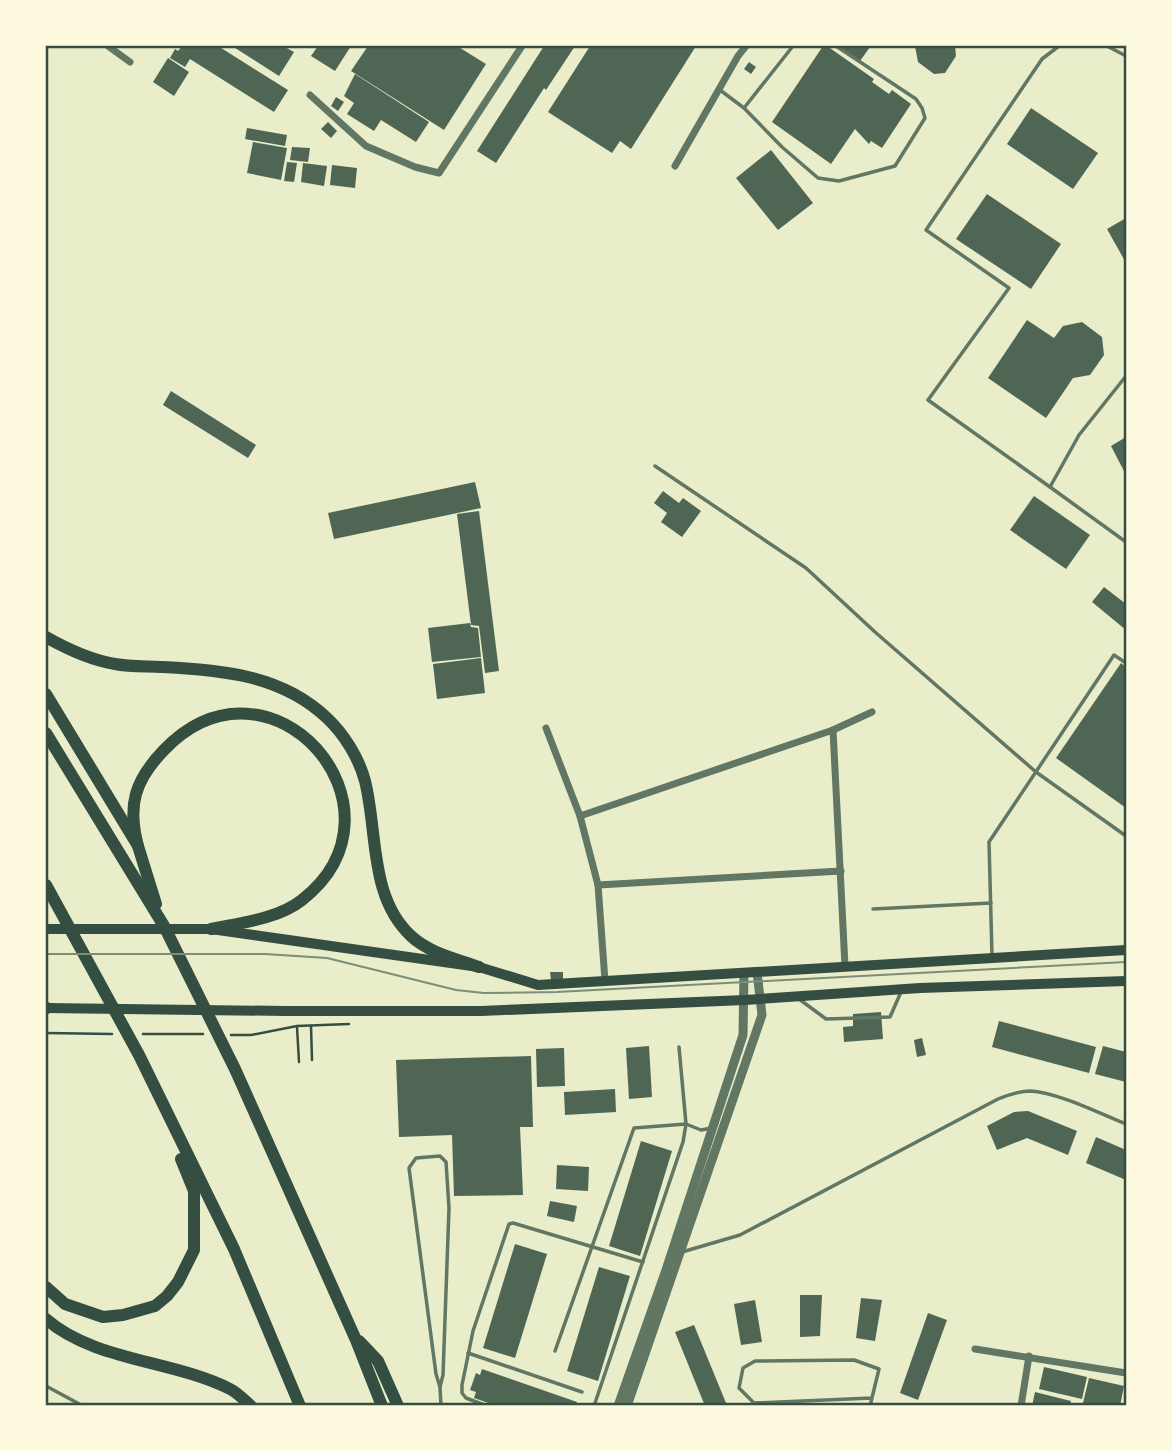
<svg xmlns="http://www.w3.org/2000/svg" width="1172" height="1451" viewBox="0 0 1172 1451" font-family="Mulish,sans-serif">
<style>
.building{fill:#4f6655}
.lines{fill:none;stroke-linecap:round;stroke-linejoin:round}
.path{stroke:#344e41;stroke-width:2.5}
.service{stroke:#617663;stroke-width:3.5}
.minor{stroke:#617663;stroke-width:7}
.tertiary{stroke:#617663;stroke-width:9}
.primary{stroke:#344e41;stroke-width:10}
.motorway{stroke:#344e41;stroke-width:12}
.tram{stroke:#7c8e77;stroke-width:2}
.neatline{fill:none;stroke:#344e41;stroke-width:2.5}
</style>
<rect width="100%" height="100%" fill="#e9edc9"/>
<g class="building">
<path d="M182,46H218L288,90L274,112L190,59L185,67L170,58L175,49L178,51Z"/>
<path d="M232,46H283L294,52L279,76Z"/>
<path d="M318,46H351L335,71L311,56Z"/>
<path d="M368,46H457L486,64L444,130L351,71Z"/>
<path d="M544,46H575L546,90L544,88L496,163L477,151Z"/>
<path d="M590,46H696L631,149L620,141L612,153L548,112Z"/>
<path d="M823,46H827L874,79L872,82L889,94L892,90L911,104L882,148L871,141L869,144L855,129L831,164L772,122Z"/>
<path d="M838,46H868L870,47L860,61Z"/>
<path d="M915,46H955L956,56L945,73L934,74L918,62Z"/>
<path d="M168,58L189,72L174,96L153,82Z"/>
<path d="M749,62L756,67L751,74L744,69Z"/>
<path d="M355,74L429,122L416,142L381,120L374,131L347,114L354,103L344,96Z"/>
<path d="M336,97L344,102L338,111L331,106Z"/>
<path d="M1031,108L1098,153L1073,189L1007,144Z"/>
<path d="M328,122L337,131L331,138L321,129Z"/>
<path d="M247,128L287,135L285,146L245,139Z"/>
<path d="M253,142L287,148L281,180L247,173Z"/>
<path d="M292,147L310,148L308,162L290,160Z"/>
<path d="M771,150L813,203L778,230L736,178Z"/>
<path d="M287,162L297,163L294,182L284,181Z"/>
<path d="M303,163L327,166L324,186L301,182Z"/>
<path d="M332,165L357,168L355,188L330,185Z"/>
<path d="M987,194L1061,244L1031,289L956,239Z"/>
<path d="M1126,218V263L1107,229Z"/>
<path d="M1027,320L1054,338L1063,326L1082,322L1102,337L1104,355L1090,375L1073,378L1046,418L988,378Z"/>
<path d="M171,391L256,445L248,458L163,405Z"/>
<path d="M1126,437V475L1111,446Z"/>
<path d="M475,482L481,508L334,539L328,513Z"/>
<path d="M663,491L679,503L683,498L701,511L682,537L661,522L667,513L654,503Z"/>
<path d="M1034,496L1090,535L1066,569L1010,530Z"/>
<path d="M479,511L499,671L485,673L479,626L471,625L457,514Z"/>
<path d="M1104,587L1126,604V630L1092,602Z"/>
<path d="M470,623L471,627L478,628L481,657L432,662L428,628Z"/>
<path d="M481,658L485,693L437,699L433,664Z"/>
<path d="M1121,663L1126,667V808L1056,758Z"/>
<path d="M550,972H563V979L551,980Z"/>
<path d="M881,1012L883,1039L844,1042L843,1027L853,1026V1014Z"/>
<path d="M999,1021L1096,1047L1089,1073L992,1047Z"/>
<path d="M922,1038L926,1055L917,1057L914,1040Z"/>
<path d="M649,1046L652,1097L629,1099L626,1048Z"/>
<path d="M1103,1046L1126,1052V1082L1095,1074Z"/>
<path d="M564,1048L565,1086L537,1087L536,1049Z"/>
<path d="M531,1056L533,1127H520L523,1195L454,1196L452,1135L399,1137L396,1060Z"/>
<path d="M615,1089L616,1112L565,1115L564,1092Z"/>
<path d="M1028,1111L1077,1131L1068,1155L1027,1138L997,1150L987,1126L1014,1112Z"/>
<path d="M1096,1137L1126,1150V1180L1086,1163Z"/>
<path d="M641,1141L672,1151L640,1256L609,1246Z"/>
<path d="M557,1165L589,1167L588,1191L556,1189Z"/>
<path d="M550,1201L577,1206L574,1222L547,1216Z"/>
<path d="M515,1244L547,1254L515,1358L483,1348Z"/>
<path d="M599,1267L630,1276L598,1381L567,1371Z"/>
<path d="M800,1295H822L820,1336L800,1337Z"/>
<path d="M861,1298L882,1300L875,1341L856,1338Z"/>
<path d="M755,1300L762,1342L741,1345L734,1304Z"/>
<path d="M928,1313L947,1320L918,1400L900,1393Z"/>
<path d="M694,1325L726,1403L721,1406H705L675,1332Z"/>
<path d="M1044,1367L1087,1377L1082,1399L1039,1389Z"/>
<path d="M482,1369L577,1402L576,1406H497L474,1398L476,1392L470,1390L476,1373L480,1375Z"/>
<path d="M1089,1378L1124,1386L1120,1406L1083,1403Z"/>
<path d="M1035,1392L1071,1401L1070,1406H1032Z"/>
</g>
<g class="lines">
<g class="path">
<path d="M311,1026L312,1060"/>
<path d="M297,1027L299,1062"/>
<path d="M46,1033L112,1034"/>
<path d="M143,1034H203"/>
<path d="M231,1035H251L297,1026L349,1024"/>
</g>
<g class="service">
<path d="M1107,46L1126,56"/>
<path d="M720,90L744,108L782,147L818,178L839,181L895,166L925,118L922,108L916,99L836,46"/>
<path d="M744,108L793,46"/>
<path d="M1126,376L1079,435L1050,487L1126,542"/>
<path d="M655,466L806,568L875,632L1036,772L1126,836"/>
<path d="M1050,487L928,400L1009,288L926,230L1042,59L1059,46"/>
<path d="M873,909L991,903"/>
<path d="M992,956L989,842L1114,655L1126,663"/>
<path d="M799,999L826,1019L890,1017L901,992"/>
<path d="M440,1156L446,1162L449,1208L443,1375L440,1387L436,1374L409,1168L416,1158Z"/>
<path d="M682,1252L740,1235L998,1099C1008,1095 1019,1091 1030,1091C1057,1092 1101,1114 1126,1124"/>
<path d="M555,1351L634,1128L686,1124L701,1130L712,1128"/>
<path d="M468,1353L582,1392"/>
<path d="M46,1386L83,1406"/>
<path d="M440,1387L441,1406"/>
<path d="M487,1406L466,1398L462,1393V1385L473,1331L509,1224L513,1223L643,1262"/>
<path d="M594,1406L683,1142L686,1124L679,1047"/>
<path d="M870,1406L879,1369L854,1360L755,1361L743,1368L739,1388L754,1403L872,1398"/>
</g>
<g class="minor">
<path d="M108,46L130,62"/>
<path d="M310,95L366,146L415,167L439,173L522,46"/>
<path d="M675,166L738,56L746,46"/>
<path d="M546,728L580,816L598,885L605,981"/>
<path d="M833,730L845,966"/>
<path d="M580,816L833,730L872,712"/>
<path d="M598,885L841,871"/>
<path d="M975,1349L1126,1373"/>
<path d="M1021,1406L1029,1356"/>
</g>
<g class="tertiary">
<path d="M618,1406L666,1270L743,1035L744,973"/>
<path d="M627,1406L762,1015L757,972"/>
</g>
<g class="primary">
<path d="M46,929H211L479,967L538,985L1126,950"/>
<path d="M46,1008L285,1011H481L745,1000L920,988L1126,981"/>
</g>
<g class="motorway">
<path d="M46,637C67,649 91,660 115,664C130,667 147,666 163,667C222,670 282,675 327,718C344,734 359,758 365,781C378,833 369,897 411,936C429,953 457,959 479,967"/>
<path d="M46,694L138,846L156,904"/>
<path d="M46,733L164,926L235,1069L356,1340L382,1406"/>
<path d="M138,846C127,805 135,780 164,750C270,639 419,808 302,900C278,919 240,923 211,929"/>
<path d="M46,885L139,1055L234,1249L300,1406"/>
<path d="M46,1008H47"/>
<path d="M46,1287L65,1304L103,1317L123,1315L155,1306L167,1296L178,1282L194,1250V1191L181,1159"/>
<path d="M46,1319C94,1361 173,1360 230,1389C238,1393 244,1400 251,1406"/>
<path d="M359,1341L378,1361L398,1406"/>
</g>
<path class="tram" d="M46,954H265L327,958L456,990L484,993L557,992L1126,962"/>
</g>
<rect width="1172" height="1451" fill="none" stroke="#fefae0" stroke-width="94"/>
<rect x="47" y="47" width="1078" height="1357" class="neatline"/>
</svg>
